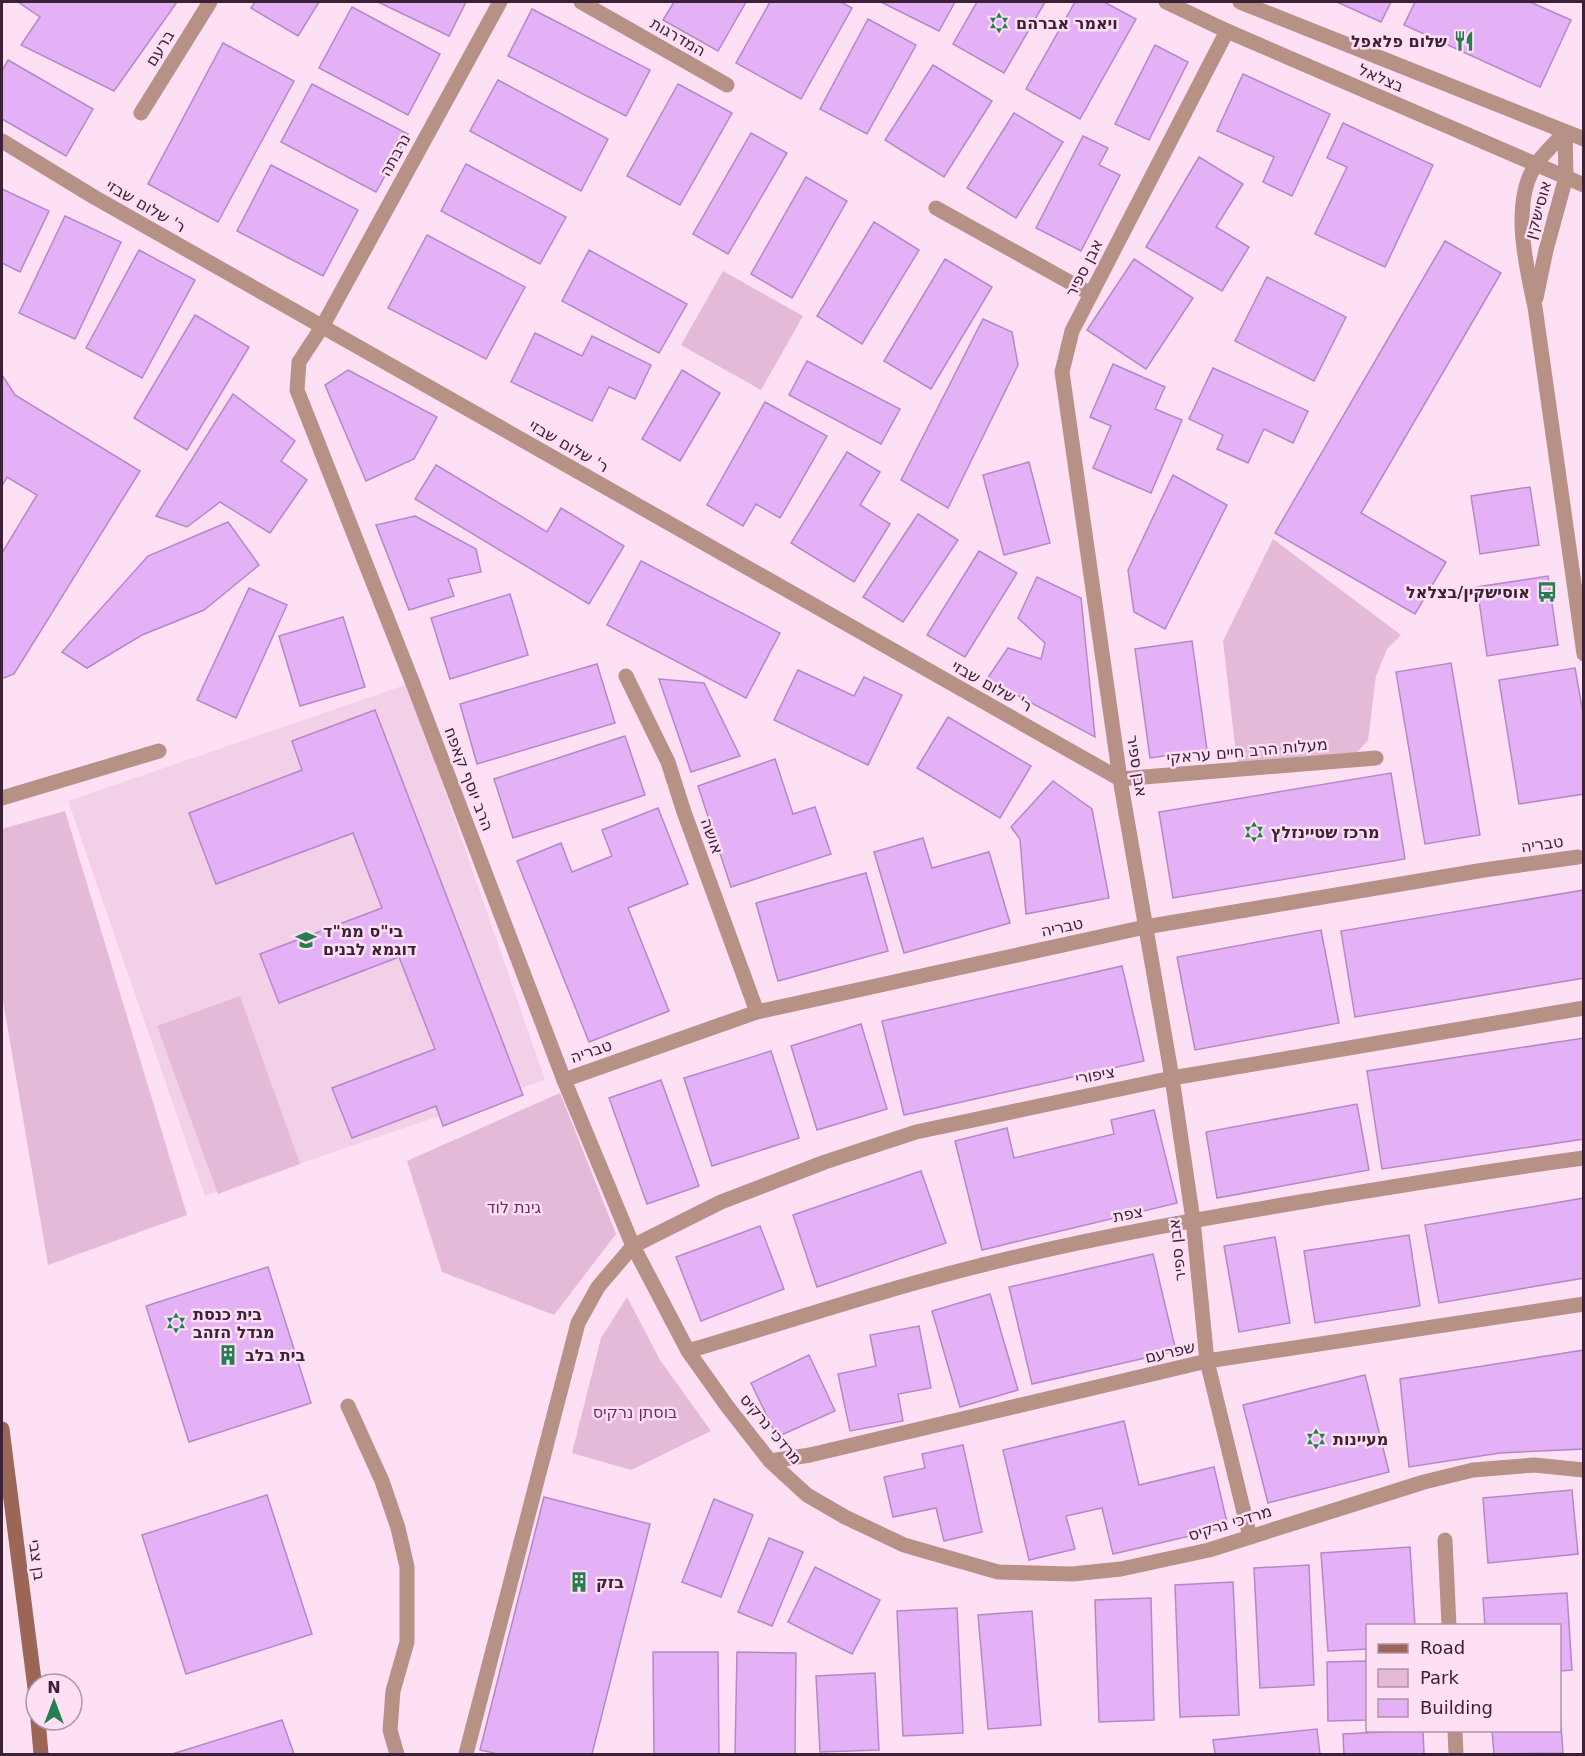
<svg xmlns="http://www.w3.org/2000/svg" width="1585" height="1756" viewBox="0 0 1585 1756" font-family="'DejaVu Sans','Noto Sans Hebrew',sans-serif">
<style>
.built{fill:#f1d0e8}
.green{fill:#e4bad8}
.building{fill:#e4b1f7;stroke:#b786c8;stroke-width:1.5}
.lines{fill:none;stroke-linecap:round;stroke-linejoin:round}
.service{stroke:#b79186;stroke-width:15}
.minor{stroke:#b79186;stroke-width:15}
.tertiary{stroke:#b79186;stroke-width:15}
.secondary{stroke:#9b6656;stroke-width:15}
.labels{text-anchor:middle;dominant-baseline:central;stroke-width:5;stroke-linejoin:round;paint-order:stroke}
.poi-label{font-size:16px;font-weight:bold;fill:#3c2035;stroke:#fee0f5;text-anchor:start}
.street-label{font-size:16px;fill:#3c2035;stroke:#fee0f5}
.park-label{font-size:16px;fill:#732863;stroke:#fee0f5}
</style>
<rect width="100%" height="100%" fill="#fee0f5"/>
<path class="built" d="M408,684L545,1080L205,1196L68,801Z"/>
<g class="green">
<path d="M723,271L803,316L761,390L681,345Z"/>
<path d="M1273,539L1401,635L1387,649L1376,676L1368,740L1354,756L1237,763L1223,641Z"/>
<path d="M65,811L187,1215L48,1265L2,995V829Z"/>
<path d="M240,996L300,1164L218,1194L157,1026Z"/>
<path d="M560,1093L616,1234L554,1315L442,1272L407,1161Z"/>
<path d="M627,1297L660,1360L711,1431L631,1470L572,1453L601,1338Z"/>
</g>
<g class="building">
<path d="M18,2H177L114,91L21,45L40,17Z"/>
<path d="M255,2H319L298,36L251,8Z"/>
<path d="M378,2H466L449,36Z"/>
<path d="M674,2H746L718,51L663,20Z"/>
<path d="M770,2H841L852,8L801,99L736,63Z"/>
<path d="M881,2H955L939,31Z"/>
<path d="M977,2H1045L1004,73L953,44Z"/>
<path d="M1075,2H1104L1136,19L1080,119L1026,89Z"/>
<path d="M1337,2H1391L1381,22Z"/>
<path d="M1415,2H1530L1571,20L1540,87L1404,25Z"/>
<path d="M352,7L440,54L408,115L319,68Z"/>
<path d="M532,9L650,70L626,116L508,56Z"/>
<path d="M868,19L916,45L867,134L820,109Z"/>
<path d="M223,43L294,81L218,222L148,184Z"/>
<path d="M1155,45L1188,62L1149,140L1115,124Z"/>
<path d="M8,60L93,109L66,156L2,119V71Z"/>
<path d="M933,65L992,101L944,177L885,140Z"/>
<path d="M1243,74L1330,114L1292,196L1263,182L1274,157L1217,131Z"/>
<path d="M498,80L608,139L581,191L470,131Z"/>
<path d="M312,84L408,134L376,192L281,142Z"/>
<path d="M678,84L732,113L680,205L627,176Z"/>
<path d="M1014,113L1063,142L1016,218L967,188Z"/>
<path d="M1343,123L1433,165L1385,267L1315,234L1347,167L1327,158Z"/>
<path d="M751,133L787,153L728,254L693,234Z"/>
<path d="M1083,136L1108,148L1099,165L1120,175L1081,251L1036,228Z"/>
<path d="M1199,157L1243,184L1216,227L1249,247L1222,291L1146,247Z"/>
<path d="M466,164L566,217L540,264L441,211Z"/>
<path d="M271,165L358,210L323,276L237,231Z"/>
<path d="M806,177L847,201L792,298L751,274Z"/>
<path d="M2,189L49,211L20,272L2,263Z"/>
<path d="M65,216L121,242L75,339L19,313Z"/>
<path d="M874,222L919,250L862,344L817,316Z"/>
<path d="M427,235L525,287L486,359L388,308Z"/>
<path d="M1445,241L1501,273L1361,513L1446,562L1415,614L1275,533Z"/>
<path d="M139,250L195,280L142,378L86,348Z"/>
<path d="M589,250L687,304L659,353L562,301Z"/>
<path d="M945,259L992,287L931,389L884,361Z"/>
<path d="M1134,259L1193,298L1146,369L1087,330Z"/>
<path d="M1267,277L1346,317L1314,381L1235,341Z"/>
<path d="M195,315L249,347L187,450L134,418Z"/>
<path d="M983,319L1012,332L1018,365L948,508L901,480Z"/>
<path d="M535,333L582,356L592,336L651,365L635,399L609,387L592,421L511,382Z"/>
<path d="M807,361L900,409L881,444L789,395Z"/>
<path d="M1113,364L1165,387L1155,409L1182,420L1151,493L1093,468L1111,426L1090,417Z"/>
<path d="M1213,368L1308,411L1293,443L1264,429L1248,463L1217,449L1223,435L1189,419Z"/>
<path d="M348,370L437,417L414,459L366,481L325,385Z"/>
<path d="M682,370L720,393L680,461L642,439Z"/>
<path d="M2,375L15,395L140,471L14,674L4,678L2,677V553L37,495L7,477L2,486Z"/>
<path d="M233,394L295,441L281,461L307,480L270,533L220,502L187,527L156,516Z"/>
<path d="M765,402L827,436L780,518L756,504L743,526L707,505Z"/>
<path d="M847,452L880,472L860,505L890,524L854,582L791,543Z"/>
<path d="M1029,462L1050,543L1004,555L983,475Z"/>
<path d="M436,465L547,532L561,508L624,546L589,604L415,499Z"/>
<path d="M1173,475L1227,505L1165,629L1134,612L1128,570Z"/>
<path d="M1530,487L1539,545L1480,554L1471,496Z"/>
<path d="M918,514L958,540L903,622L863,597Z"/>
<path d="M415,516L476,549L481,572L448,579L454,596L409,610L376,525Z"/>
<path d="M228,522L259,565L225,593L204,610L142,635L87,668L62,652L148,556Z"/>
<path d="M979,551L1017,573L965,657L927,635Z"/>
<path d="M641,561L780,633L746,698L607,625Z"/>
<path d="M1548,576L1558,645L1487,656L1477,587Z"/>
<path d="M1037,577L1081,598L1095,737L987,679L1008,648L1041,659L1045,643L1018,618Z"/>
<path d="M249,588L287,605L236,718L197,700Z"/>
<path d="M510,594L528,655L450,679L431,618Z"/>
<path d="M343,617L365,687L300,706L279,636Z"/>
<path d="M1192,641L1207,750L1150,758L1135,649Z"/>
<path d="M1451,663L1480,835L1425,844L1396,672Z"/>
<path d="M597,664L615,723L477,764L460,704Z"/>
<path d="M1575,668L1584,719V794L1519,804L1499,680Z"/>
<path d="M798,670L854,696L864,677L902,695L868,765L774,720Z"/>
<path d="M659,679L704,683L740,756L691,772Z"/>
<path d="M375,710L523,1095L443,1126L436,1106L352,1138L332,1088L435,1049L399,957L279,1003L260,954L382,908L353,833L216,884L189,813L302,770L292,741Z"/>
<path d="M948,717L1031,766L1000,818L917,768Z"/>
<path d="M625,736L645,795L513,838L494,779Z"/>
<path d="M775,759L793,814L815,807L831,854L731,887L698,786Z"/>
<path d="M1391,773L1405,859L1173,898L1159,812Z"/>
<path d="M1053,781L1092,809L1109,898L1026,914L1020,839L1011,827Z"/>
<path d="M658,808L688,884L628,908L669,1011L589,1042L517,861L561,843L572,872L612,856L602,830Z"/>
<path d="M923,838L932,868L989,852L1010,923L904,953L874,852Z"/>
<path d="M866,873L888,951L778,981L756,903Z"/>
<path d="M1584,890V978L1355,1017L1341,931Z"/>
<path d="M1321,930L1339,1023L1195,1050L1177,957Z"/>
<path d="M1122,966L1144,1061L904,1115L882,1021Z"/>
<path d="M861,1024L887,1109L817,1130L791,1046Z"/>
<path d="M1584,1038V1139L1382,1169L1367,1071Z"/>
<path d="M771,1051L799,1138L712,1166L684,1078Z"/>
<path d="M661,1080L699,1186L647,1204L609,1098Z"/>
<path d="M1357,1104L1369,1170L1217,1198L1206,1132Z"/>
<path d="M1154,1110L1177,1203L982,1250L955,1141L1007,1128L1014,1158L1114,1134L1111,1120Z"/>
<path d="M921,1171L946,1243L817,1287L793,1215Z"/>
<path d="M1584,1198V1278L1439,1303L1425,1225Z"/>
<path d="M760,1226L784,1289L701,1321L676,1257Z"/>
<path d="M1409,1235L1420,1306L1315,1323L1304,1251Z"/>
<path d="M1275,1237L1290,1323L1239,1332L1224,1246Z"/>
<path d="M1153,1254L1176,1351L1032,1384L1009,1287Z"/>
<path d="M268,1267L311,1403L189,1442L146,1306Z"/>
<path d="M990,1294L1018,1390L960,1407L932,1311Z"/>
<path d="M919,1326L931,1388L898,1394L903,1421L850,1431L838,1374L876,1366L870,1335Z"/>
<path d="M1584,1350V1449L1500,1453L1409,1467L1400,1379Z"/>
<path d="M809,1355L835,1411L777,1437L751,1383Z"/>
<path d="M1365,1375L1389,1472L1268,1503L1243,1405Z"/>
<path d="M1124,1421L1139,1485L1214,1467L1228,1527L1113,1554L1102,1508L1066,1516L1075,1549L1029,1560L1003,1450Z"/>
<path d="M963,1445L982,1532L944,1541L936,1508L893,1517L884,1477L925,1468L922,1454Z"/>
<path d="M1572,1490L1578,1554L1488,1563L1483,1498Z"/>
<path d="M267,1495L312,1634L186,1674L142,1535Z"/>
<path d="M544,1497L650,1524L592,1754H498L480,1750Z"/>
<path d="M714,1499L753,1515L721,1597L682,1582Z"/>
<path d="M769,1538L803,1552L772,1626L738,1612Z"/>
<path d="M1410,1547L1415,1626H1368V1649L1328,1651L1321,1553Z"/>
<path d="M1309,1565L1314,1685L1260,1688L1254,1568Z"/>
<path d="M815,1567L880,1600L852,1654L788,1622Z"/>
<path d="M1233,1582L1239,1715L1180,1717L1175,1585Z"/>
<path d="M1567,1593L1572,1670L1560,1671V1626H1485L1483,1598Z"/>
<path d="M1151,1598L1154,1720L1099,1722L1095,1600Z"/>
<path d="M957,1608L963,1733L903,1736L897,1611Z"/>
<path d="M1032,1611L1041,1725L988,1729L978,1615Z"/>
<path d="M653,1652H718L719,1754H654Z"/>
<path d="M737,1652L796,1653L795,1754H735Z"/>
<path d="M1368,1661V1720L1328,1721L1327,1662Z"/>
<path d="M875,1673L879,1750L820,1752L816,1676Z"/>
<path d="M1560,1712L1563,1753L1494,1754L1492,1730H1560Z"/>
<path d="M282,1720L294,1754H172Z"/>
<path d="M1317,1729L1320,1754H1215L1213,1740Z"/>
<path d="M1423,1730L1424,1754H1344L1343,1734Z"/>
</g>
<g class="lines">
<g class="service">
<path d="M626,676L668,762L684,812L757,1012"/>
<path d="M564,1080L757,1012L1145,927L1484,870L1578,857"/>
<path d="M633,1246L721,1202L825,1162L916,1132L1172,1078L1584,1008"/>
<path d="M348,1406L382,1481L398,1528L407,1567V1642L393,1691L390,1730L397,1754"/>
<path d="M770,1461L810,1455L1207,1361L1584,1304"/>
</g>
<g class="minor">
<path d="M500,2L322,327L299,362L297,390L412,681L564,1080L633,1246L688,1351L727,1406L770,1461L807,1495L845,1517L904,1545L998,1572L1072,1574L1121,1569L1209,1550L1424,1482L1473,1470L1534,1465L1584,1470"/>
<path d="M581,2L727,85"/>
<path d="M1227,31L1072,331L1062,372L1120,779L1172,1078L1193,1220L1207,1361L1250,1537"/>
<path d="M141,113L210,2"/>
<path d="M2,141L94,197L1120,779L1376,758"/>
<path d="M936,208L1091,294"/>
<path d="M2,798L159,751"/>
<path d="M688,1351C794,1320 900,1284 1007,1259C1106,1235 1206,1218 1306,1201C1398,1186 1491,1170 1584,1158"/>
<path d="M1445,1540L1449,1626"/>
<path d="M1455,1730L1456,1754"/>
<path d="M466,1754L578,1323L598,1287L633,1246"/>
</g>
<g class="tertiary">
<path d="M1166,2L1227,31L1584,185"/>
<path d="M1240,2L1584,139"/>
<path d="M1565,132C1556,142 1545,152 1537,163C1510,200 1526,266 1535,307L1584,654"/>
<path d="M1536,298L1546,250L1566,177L1565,132"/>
</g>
<g class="secondary">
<path d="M2,1429L36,1696"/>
<path d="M38,1720L41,1754"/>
</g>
</g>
<defs>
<g id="synagogue-bare" transform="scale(1.62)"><path d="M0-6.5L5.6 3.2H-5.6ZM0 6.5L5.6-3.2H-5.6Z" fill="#267d51" stroke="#fee0f5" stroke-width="2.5" paint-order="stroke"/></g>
<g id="restaurant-bare" transform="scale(1.62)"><path d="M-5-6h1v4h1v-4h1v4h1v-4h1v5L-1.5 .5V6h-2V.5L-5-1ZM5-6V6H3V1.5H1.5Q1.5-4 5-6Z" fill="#267d51" stroke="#fee0f5" stroke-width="2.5" paint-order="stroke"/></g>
<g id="bus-bare" transform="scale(1.62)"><path d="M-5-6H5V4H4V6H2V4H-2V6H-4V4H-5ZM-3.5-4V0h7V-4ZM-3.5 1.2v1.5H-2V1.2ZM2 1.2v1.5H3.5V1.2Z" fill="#267d51" stroke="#fee0f5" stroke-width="2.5" paint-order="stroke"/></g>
<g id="school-bare" transform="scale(1.62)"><path d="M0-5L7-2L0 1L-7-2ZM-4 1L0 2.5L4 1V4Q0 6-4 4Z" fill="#267d51" stroke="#fee0f5" stroke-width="2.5" paint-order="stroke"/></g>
<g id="building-bare" transform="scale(1.62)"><path d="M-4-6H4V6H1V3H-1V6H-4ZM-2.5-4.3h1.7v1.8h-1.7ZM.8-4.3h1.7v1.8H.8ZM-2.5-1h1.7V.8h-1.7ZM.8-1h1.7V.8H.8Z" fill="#267d51" stroke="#fee0f5" stroke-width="2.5" paint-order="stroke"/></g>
</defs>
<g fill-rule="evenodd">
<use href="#synagogue-bare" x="999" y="23"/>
<use href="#restaurant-bare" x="1464" y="41"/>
<use href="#bus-bare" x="1547" y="592"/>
<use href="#synagogue-bare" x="1254" y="832"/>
<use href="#school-bare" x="306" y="940"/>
<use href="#synagogue-bare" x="176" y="1323"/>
<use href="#building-bare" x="228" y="1355"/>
<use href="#synagogue-bare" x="1316" y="1439"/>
<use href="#building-bare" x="579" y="1582"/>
</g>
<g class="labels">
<g class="poi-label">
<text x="1016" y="23">ויאמר אברהם</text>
<text x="1447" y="41" text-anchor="end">שלום פלאפל</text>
<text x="1530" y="592" text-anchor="end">אוסישקין/בצלאל</text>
<text x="1271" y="832">מרכז שטיינזלץ</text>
<text x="323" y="931">בי"ס ממ"ד<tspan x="323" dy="18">דוגמא לבנים</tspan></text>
<text x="193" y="1314">בית כנסת<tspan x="193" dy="18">מגדל הזהב</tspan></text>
<text x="245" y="1355">בית בלב</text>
<text x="1333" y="1439">מעיינות</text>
<text x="596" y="1582">בזק</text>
</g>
<g class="street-label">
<text transform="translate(678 37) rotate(30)">המדרגות</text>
<text transform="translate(160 48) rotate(-58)">ברעם</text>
<text transform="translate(1381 78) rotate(23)">בצלאל</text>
<text transform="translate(395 155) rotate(-61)">נרבתה</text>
<text transform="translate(146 206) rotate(30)">ר' שלום שבזי</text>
<text transform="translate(1538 210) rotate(-74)">אוסישקין</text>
<text transform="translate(1084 268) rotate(-63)">אבן ספיר</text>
<text transform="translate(569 446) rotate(30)">ר' שלום שבזי</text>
<text transform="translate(992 686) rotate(29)">ר' שלום שבזי</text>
<text transform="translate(1247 751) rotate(-5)">מעלות הרב חיים עראקי</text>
<text transform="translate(1137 766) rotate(81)">אבן ספיר</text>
<text transform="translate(469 779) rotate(69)">הרב יוסף קאפח</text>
<text transform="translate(712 836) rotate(70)">אושה</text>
<text transform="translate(1542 844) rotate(-8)">טבריה</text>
<text transform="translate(1062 927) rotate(-12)">טבריה</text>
<text transform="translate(591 1051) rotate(-19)">טבריה</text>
<text transform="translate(1095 1075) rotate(-11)">ציפורי</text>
<text transform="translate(1128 1214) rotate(-11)">צפת</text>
<text transform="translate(1177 1250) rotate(-96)">אבן ספיר</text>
<text transform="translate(1170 1352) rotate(-13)">שפרעם</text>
<text transform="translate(771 1429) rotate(50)">מרדכי נרקיס</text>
<text transform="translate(1230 1523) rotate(-17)">מרדכי נרקיס</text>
<text transform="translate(37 1560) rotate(82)">בן צבי</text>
</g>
<g class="park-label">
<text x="514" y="1207">גינת לוד</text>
<text x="635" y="1412">בוסתן נרקיס</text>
</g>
</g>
<rect width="1585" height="1756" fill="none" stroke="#3c2035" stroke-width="6"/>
<rect x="1366" y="1624" width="195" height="108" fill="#fee0f5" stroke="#b093a8" stroke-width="1.5"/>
<rect x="1378" y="1644" width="30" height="9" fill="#9b6656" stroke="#b093a8" stroke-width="1.5"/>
<text x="1420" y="1654" font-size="18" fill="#3c2035">Road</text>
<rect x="1378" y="1669" width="30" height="18" fill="#e4bad8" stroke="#b093a8" stroke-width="1.5"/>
<text x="1420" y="1684" font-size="18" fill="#3c2035">Park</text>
<rect x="1378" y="1699" width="30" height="18" fill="#e4b1f7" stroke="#b093a8" stroke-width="1.5"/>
<text x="1420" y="1714" font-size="18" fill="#3c2035">Building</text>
<g transform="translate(54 1702)"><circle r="28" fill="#fee0f5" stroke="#b093a8" stroke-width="1.5"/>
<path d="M0-4.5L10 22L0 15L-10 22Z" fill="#267d51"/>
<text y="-9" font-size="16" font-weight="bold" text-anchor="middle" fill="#3c2035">N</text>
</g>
</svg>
